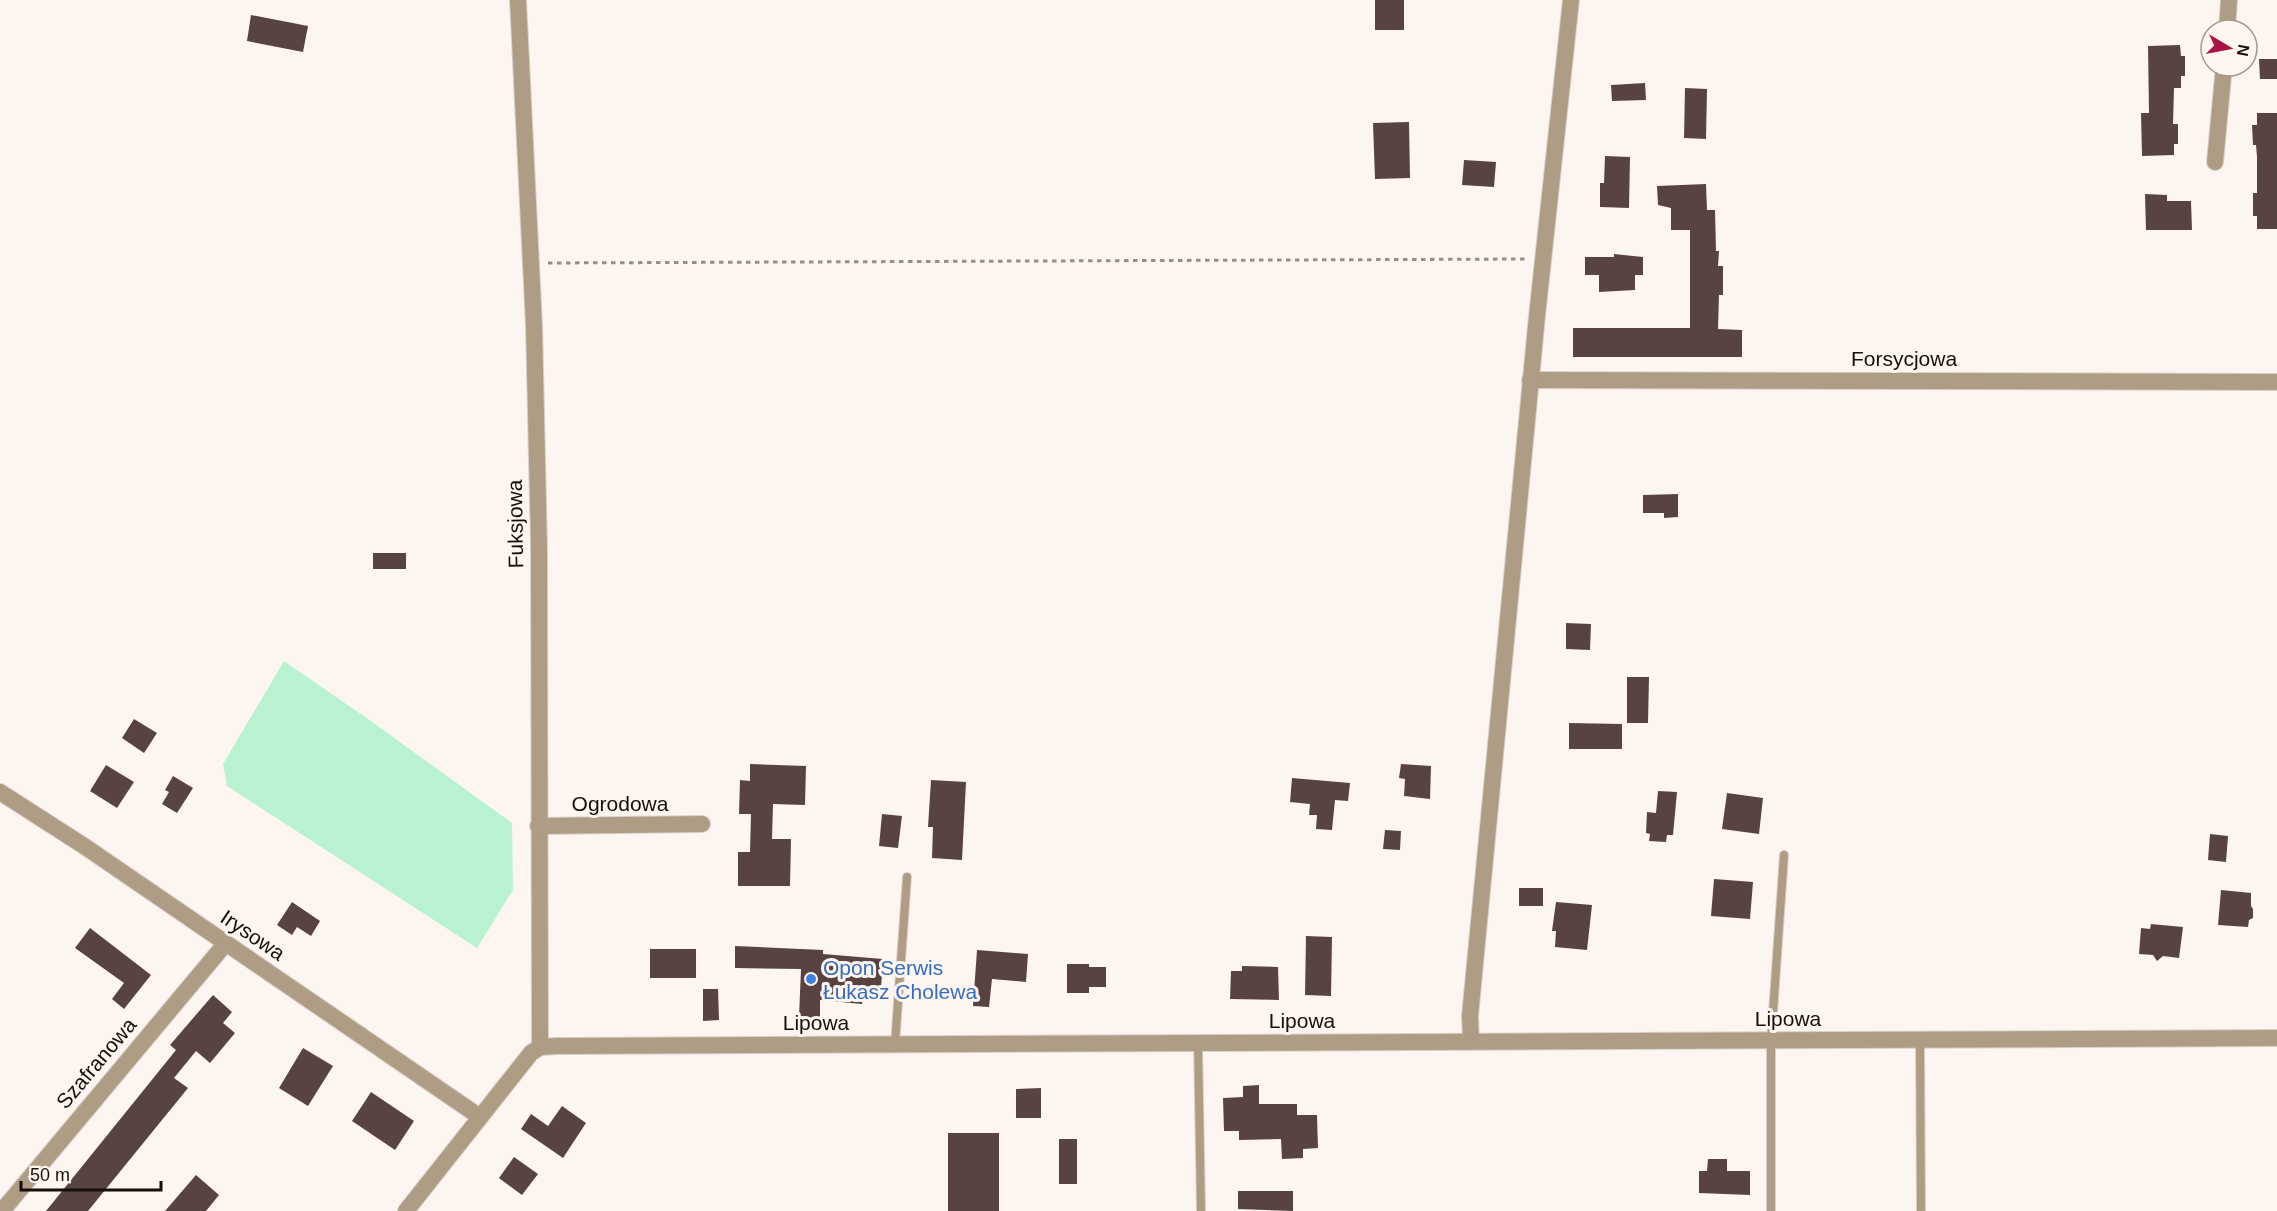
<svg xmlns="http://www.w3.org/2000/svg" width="2277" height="1211" viewBox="0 0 2277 1211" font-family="Arial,sans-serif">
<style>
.green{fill:#b9f2d0}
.building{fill:#584342}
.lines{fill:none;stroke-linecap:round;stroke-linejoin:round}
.service-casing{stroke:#d8d1cb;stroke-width:10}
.minor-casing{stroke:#d8d1cb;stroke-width:18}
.path{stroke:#948d88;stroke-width:3;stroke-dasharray:4.5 4.5;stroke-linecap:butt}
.service{stroke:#ae9d84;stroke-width:8}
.minor{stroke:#ae9d84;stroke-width:16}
.shop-dot{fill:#3f7fe0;stroke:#fdf6f0;stroke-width:2}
.labels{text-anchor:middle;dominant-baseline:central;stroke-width:6;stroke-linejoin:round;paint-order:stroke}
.street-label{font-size:21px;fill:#150f0a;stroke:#fdf6f0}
.shop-label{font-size:21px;fill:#366cbe;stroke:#fdf6f0;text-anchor:start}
</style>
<rect width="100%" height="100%" fill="#fdf6f0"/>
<path class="green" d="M284,661L368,719L512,823L513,890L477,948L227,786L223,764Z"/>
<g class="building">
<rect x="1375" y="0" width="29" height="30"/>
<path d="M251,15L308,26L303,52L247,41Z"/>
<path d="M2180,45L2181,56H2185V76H2181V88H2174L2173,124H2178V144H2174V155L2142,156L2141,113H2149L2148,46Z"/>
<path d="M2259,59H2277V79H2260Z"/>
<path d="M1645,83L1646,100L1612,101L1611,85Z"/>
<path d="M1685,88L1707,89L1706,139L1684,138Z"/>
<path d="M2257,113H2277V229H2257V216H2253V193H2257V157L2256,145H2253L2252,125H2257Z"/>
<path d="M1409,122L1410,178L1375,179L1373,123Z"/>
<path d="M1605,156L1630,157L1629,208L1600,207V183H1604Z"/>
<path d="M1464,160L1496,162L1494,187L1462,185Z"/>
<path d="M1706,184L1707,210H1715L1716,251H1719L1718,266H1723V295H1719L1718,329L1742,330V357H1573V328H1690V230H1671V208L1658,205L1657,186Z"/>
<path d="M2145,194L2167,195V201H2191L2192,230H2146Z"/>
<path d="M1614,254L1643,257V275H1635V290L1599,292V275H1585V257H1614Z"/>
<path d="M1678,494V517L1664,518V513H1643V495Z"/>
<rect x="373" y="553" width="33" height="16"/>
<path d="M1566,623L1591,624L1590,650L1566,649Z"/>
<path d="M1627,677H1649L1648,723H1627Z"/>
<path d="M134,719L157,733L144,753L122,738Z"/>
<path d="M1569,723L1622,724V749H1569Z"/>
<path d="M750,764L806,766L805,805L773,804L772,839H791L790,886H738V852H750L751,814H739L740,780L750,781Z"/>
<path d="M1401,764L1431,766L1430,799L1404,796L1405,779L1399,778Z"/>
<path d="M106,765L134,782L117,808L90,791Z"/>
<path d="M173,776L193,788L177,813L162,804L169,792L165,790Z"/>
<path d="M1292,778L1350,783L1348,801L1335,800L1332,830L1316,829L1317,815H1309L1310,804L1290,802Z"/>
<path d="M931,780L966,782L962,860L932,858L933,827H928Z"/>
<path d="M1658,791L1677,792L1673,835H1667L1666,842L1649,841L1650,834L1646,833L1647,812L1656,813Z"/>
<path d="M1727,793L1763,798L1759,834L1722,829Z"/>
<path d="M882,814L902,816L898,848L879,846Z"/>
<path d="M1385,830L1401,831L1400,850L1383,849Z"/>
<path d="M2210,834L2228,836L2226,862L2208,860Z"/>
<path d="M1714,879L1753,882L1750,919L1711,916Z"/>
<rect x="1519" y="888" width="24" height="18"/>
<path d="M2221,890L2251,893V906L2253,909V918L2249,920L2248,927L2218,925Z"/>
<path d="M292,902L320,921L311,936L297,927L292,935L277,925Z"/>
<path d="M1556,902L1592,905L1587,950L1555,947L1556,931H1552Z"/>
<path d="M2151,924L2183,927L2179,958L2163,956L2157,961L2153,955L2139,954L2141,928L2150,929Z"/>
<path d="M90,928L151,975L124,1009L112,999L124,983L75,948Z"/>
<path d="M1306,936L1332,937L1331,996L1305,995Z"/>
<path d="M735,946L823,950V954L883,959L881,988L863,986L862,1004L820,1000V1018L799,1017L801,969L735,968Z"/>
<rect x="650" y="949" width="46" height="29"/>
<path d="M977,950L1028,954L1026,982L992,979L989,1007L973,1006Z"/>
<path d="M1067,964H1089V967H1106V987H1089V993H1067Z"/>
<path d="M1242,966L1278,967L1279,1000L1230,999L1231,971H1242Z"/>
<path d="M703,989H718L719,1020L703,1021Z"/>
<path d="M213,995L232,1012L223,1023L235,1033L210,1063L196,1051L174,1078L188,1088L88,1211H46L176,1050L170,1045Z"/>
<path d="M303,1048L333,1066L308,1106L279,1088Z"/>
<path d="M1259,1085V1104H1297V1115H1317L1318,1148L1303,1149V1158L1282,1159L1281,1139L1239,1140V1131H1224L1223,1098L1243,1097V1086Z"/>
<path d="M1041,1088V1118H1016V1089Z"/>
<path d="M371,1092L414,1121L395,1150L352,1121Z"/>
<path d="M562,1106L586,1123L563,1158L521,1129L531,1114L548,1126Z"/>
<rect x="948" y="1133" width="51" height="78"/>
<rect x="1059" y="1139" width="18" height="45"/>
<path d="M514,1157L538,1174L522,1195L499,1178Z"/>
<path d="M1708,1159H1727V1171H1750V1195L1699,1193V1171H1707Z"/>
<path d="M196,1175L219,1195L206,1211H165Z"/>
<path d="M1238,1191H1293V1211L1238,1209Z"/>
</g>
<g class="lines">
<g class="service-casing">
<g id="service">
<path d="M1920,1041L1921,1211"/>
<path d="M1198,1043L1201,1211"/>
<path d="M895,1044L907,877"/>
<path d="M1771,1211V1041L1784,855"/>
</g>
</g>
<g class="minor-casing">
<g id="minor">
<path d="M518,0L534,326L539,547L540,1047"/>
<path d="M2227,30L2229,0"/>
<path d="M2215,162L2224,66"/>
<path d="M1530,380L2277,382"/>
<path d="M0,792L84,846L480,1117"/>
<path d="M538,826L702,824"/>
<path d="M1471,1041L1470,1016L1537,316L1571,0"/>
<path d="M2,1211L226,943"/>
<path d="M406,1211L531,1053L540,1047L557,1046L2277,1038"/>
</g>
</g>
<path class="path" d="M548,263L1525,259"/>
<use href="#service" class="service"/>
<use href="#minor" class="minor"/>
</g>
<circle class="shop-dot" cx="811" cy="979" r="6"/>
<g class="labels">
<g class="street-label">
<text x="1904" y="358">Forsycjowa</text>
<text transform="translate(515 524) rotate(-91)">Fuksjowa</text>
<text x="620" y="803">Ogrodowa</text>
<text transform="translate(253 935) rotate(34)">Irysowa</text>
<text x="1788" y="1018">Lipowa</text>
<text x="1302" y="1020">Lipowa</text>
<text x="816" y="1022">Lipowa</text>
<text transform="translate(96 1063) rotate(-50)">Szafranowa</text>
</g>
<g class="shop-label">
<text x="823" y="967">Opon Serwis<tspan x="823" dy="24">Łukasz Cholewa</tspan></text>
</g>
</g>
<g transform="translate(2229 48) rotate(100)"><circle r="28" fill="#fdf6f0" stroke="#a09a94" stroke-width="1.5"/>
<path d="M0-4.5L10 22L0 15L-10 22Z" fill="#a91447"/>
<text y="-9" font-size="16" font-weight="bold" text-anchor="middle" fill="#150f0a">N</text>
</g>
<path d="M21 1181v9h140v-9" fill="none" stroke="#150f0a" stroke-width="3"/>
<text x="30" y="1181" font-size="18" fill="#150f0a" stroke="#fdf6f0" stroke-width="4.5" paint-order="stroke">50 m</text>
</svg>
